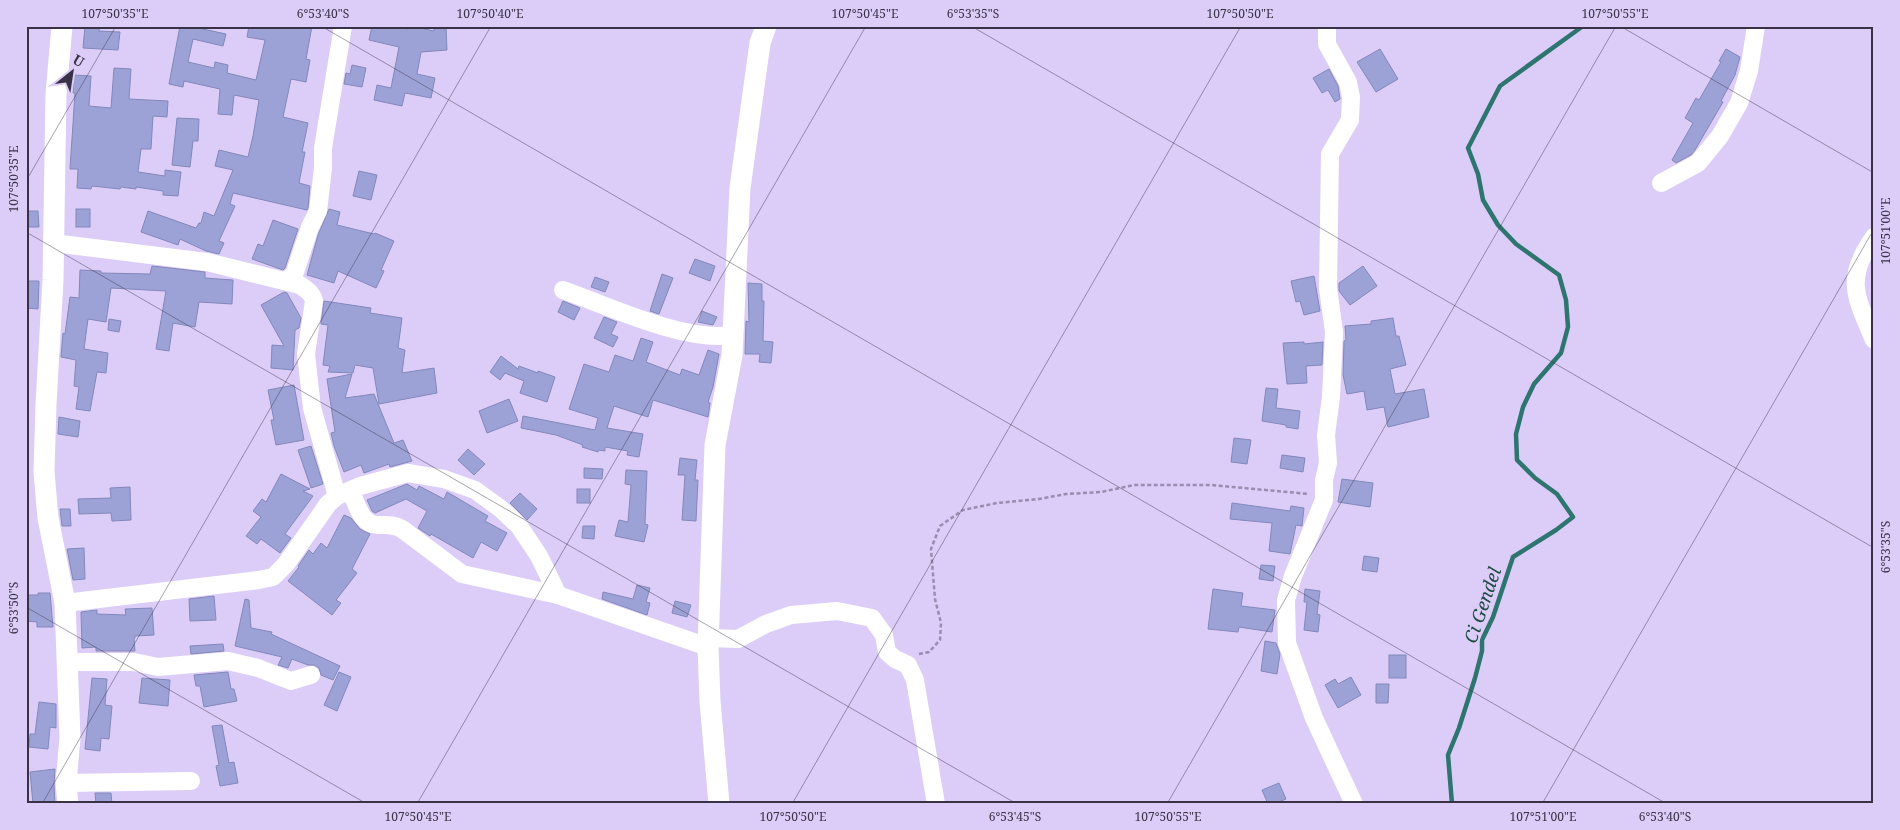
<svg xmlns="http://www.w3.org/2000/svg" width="1900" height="830" viewBox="0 0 1900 830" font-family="'Noto Serif',serif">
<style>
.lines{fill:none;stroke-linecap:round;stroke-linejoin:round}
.stream{stroke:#2e746f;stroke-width:4.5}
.building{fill:#9da2d6;stroke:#8387ba}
.path{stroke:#988daf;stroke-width:2.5;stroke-dasharray:4 2.5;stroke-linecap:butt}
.minor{stroke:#fff;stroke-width:18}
.tertiary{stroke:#fff;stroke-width:21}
.ticks{fill:none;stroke:#393247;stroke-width:1;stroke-opacity:0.45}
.labels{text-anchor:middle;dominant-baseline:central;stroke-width:4.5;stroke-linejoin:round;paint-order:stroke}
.water-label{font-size:18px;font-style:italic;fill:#204b43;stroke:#dbcdf8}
.neatline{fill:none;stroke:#393247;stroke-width:2}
.ticks-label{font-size:12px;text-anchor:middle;fill:#393247}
</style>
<rect width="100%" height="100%" fill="#dbcdf8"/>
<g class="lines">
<path class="stream" d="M1452,804L1448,755L1459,728L1475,678L1482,651V640L1493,617L1513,557L1556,530L1573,517L1557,494L1535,478L1517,460L1516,434L1523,407L1534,384L1561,353L1568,327L1566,300L1559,275L1516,244L1498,225L1483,200L1478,174L1468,148L1500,86L1583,26"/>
</g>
<g class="building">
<path d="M85,26H100L99,31L120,32L118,50L83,48Z"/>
<path d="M180,26H189L226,34L223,46L193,39L188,62L214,68L215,62L228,65L227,73L256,80L265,40L247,37L249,26H312L306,59L310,60L306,82L291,79L283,117L308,123L302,152H305L299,183L310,186L308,208L307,210L233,193L230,204L235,206L219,241L224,243L219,254L206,251L180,239L178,245L141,232L148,211L196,228L199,223H201L204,212L214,216L233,170L215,166L219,150L248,157L253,136L259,100L234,95L232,115L218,114L220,89L184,81L183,87L169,84Z"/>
<path d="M372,26H395L408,29V26H411L434,31V26H446L447,50L421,52L417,74L435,78L431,98L405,93L402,106L374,100L377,85L391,88L399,47L369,40Z"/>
<path d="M1380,49L1398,79L1376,92L1357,62Z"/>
<path d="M1726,49L1740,57L1735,75L1721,101L1723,102L1695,150L1691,155L1676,163L1672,160L1693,123L1685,118L1696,98L1699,100L1721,62L1719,61Z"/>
<path d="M352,65L366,68L362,87L344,84L346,73L350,74Z"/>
<path d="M114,68L131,69L129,99L168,101L167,117L153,116L151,149H141L138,172L165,176V170L181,172L178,196L163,195V191L136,187V189L121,187L120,189L92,186L91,189L77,188L78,169H70L75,93H73L74,75L91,76L89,106L111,108Z"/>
<path d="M1329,69L1338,86L1340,99L1335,102L1328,90L1322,93L1313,78Z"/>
<path d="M177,118L199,119L198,141H193L190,167L172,165Z"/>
<path d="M359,171L377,175L371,200L353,196Z"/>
<rect x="76" y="209" width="14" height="18"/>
<path d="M329,209L340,212L337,225L374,234L375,233L394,241L381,270L384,271L376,288L338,271L334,283L307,275L318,235Z"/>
<path d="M26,211H38L39,227H26Z"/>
<path d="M273,220L298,229L285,268L283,270L252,259L258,244L263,246Z"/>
<path d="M695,259L715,266L710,281L689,273Z"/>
<path d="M152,266L205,272V278L233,280L232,304L199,302L195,327L173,323L169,351L156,349L166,291L111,288L106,322L88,319L84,349L108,353L106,373L97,372L90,411L76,409L79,387L74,386L76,360L61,357L63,333L65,334L70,297L79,298L80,270L101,271V273L150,274Z"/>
<path d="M1363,266L1377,286L1350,305L1339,291V283Z"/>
<path d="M662,274L673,278L659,314L650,311Z"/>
<path d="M1314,276L1320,311L1304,315L1300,301L1296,302L1291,281Z"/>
<path d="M595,277L609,282L605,292L591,287Z"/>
<path d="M26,281H39L38,309L26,308Z"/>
<path d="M748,283L762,284V301H764L763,341L773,342L771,363L759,362L760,354H745L746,321L749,322Z"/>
<path d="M284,292L287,293L301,318L299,328L295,330L293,370L271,368L272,345L284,346L261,305Z"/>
<path d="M324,301L371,308L370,313L402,318L398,348L405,350L402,373L434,368L437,393L379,404L373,368L355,365L353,373L328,372L330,366L323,365L328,325L321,324Z"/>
<path d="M563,301L580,308L574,320L558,312Z"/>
<path d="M702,311L717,317L713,325L698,322Z"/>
<path d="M604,317L617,322L611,334L618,337L613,347L594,338Z"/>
<path d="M1393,318L1396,336H1399L1406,365L1390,369L1395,394L1424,389L1429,417L1388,427L1384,407L1367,410L1364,391L1347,394L1343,375L1344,341L1346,340L1345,326L1371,324V321Z"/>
<path d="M109,319L121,321L119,332L108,330Z"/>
<path d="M641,338L653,342L646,362L680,375L682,369L699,375L708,350L719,354L713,387L708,402L710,403L708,417L653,400L648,417L614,406L607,428L643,434L639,457L627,455L628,451L605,447V451L599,450L598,452L582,447L583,445L556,435L521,428L523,416L595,430L598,418L569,409L584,364L609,372L615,355L633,361Z"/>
<path d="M1304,342V344L1323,342L1322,365L1306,366L1307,383L1287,384L1283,343Z"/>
<path d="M501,356L518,369L519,366L538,373V371L555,377L547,402L520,393L524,381L505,373L500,380L490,372Z"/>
<path d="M352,374L345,398L374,394L394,443L403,440L412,461L390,467L389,464L364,473L361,465L344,472L334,446L331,433L335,432L327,379Z"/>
<path d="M294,385L304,440L276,445L271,420H274L268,390Z"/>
<path d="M1266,388L1278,389L1276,408L1300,411L1298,429L1286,427V425L1262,421Z"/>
<path d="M509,399L518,421L487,433L479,411Z"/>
<path d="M59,417L80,421L78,437L58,434Z"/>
<path d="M1234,438L1251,440L1247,464L1231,462Z"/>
<path d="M311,446L323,484L311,488L298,450Z"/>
<path d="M468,449L485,464L474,475L458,460Z"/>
<path d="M1282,455L1305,458L1303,472L1280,468Z"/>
<path d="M680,458L697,460L695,480H698L696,521L682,520L685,475H678Z"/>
<path d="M584,468L603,469L602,479L584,478Z"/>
<path d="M626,470L647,471L645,524L648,525L644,542L615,536L619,520L628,522L631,485L625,484Z"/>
<path d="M281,474L310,489L303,491L313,496L285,534L291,538L280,553L261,539L257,544L246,536L261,517L253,511L262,499L266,502Z"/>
<path d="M1342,479L1373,483L1370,507L1338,502Z"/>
<path d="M407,484L417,490L419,486L444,499L447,492L488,516L485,521L507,533L497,551L481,542L473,558L431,534L430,536L418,528L427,511L406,499L375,513L372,511L367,500Z"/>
<path d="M130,487L131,520L112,521L111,513L79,514L78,499L111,498L110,488Z"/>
<rect x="577" y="489" width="13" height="14"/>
<path d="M520,493L537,509L527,520L510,503Z"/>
<path d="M1232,503L1290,511L1291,506L1304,508L1302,526L1296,525L1290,554L1269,551L1272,523L1230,519Z"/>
<path d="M60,509H70L71,526H62Z"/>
<path d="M344,515L351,518L360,529L370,534L352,569L357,573L336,600L341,603L332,615L288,581L299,567L298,566L309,550L313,554L321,543L327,548Z"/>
<path d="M583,526H595L594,539L582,538Z"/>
<path d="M84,548L85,579L73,580L67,549Z"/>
<path d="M1364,556L1379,558L1377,572L1362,570Z"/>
<path d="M1261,565L1275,566L1273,581L1259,579Z"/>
<path d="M637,585L650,588L646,602L650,603L647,615L602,599L603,592L633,599Z"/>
<path d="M1213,589L1243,593L1241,606L1275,610L1272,632L1239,627L1238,632L1208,629Z"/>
<path d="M1305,589L1320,591L1317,614L1320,615L1318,632L1304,630L1307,602H1304Z"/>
<path d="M38,593H50L53,627H37V622L26,621V595H38Z"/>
<path d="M214,596L216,620L190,621L189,599Z"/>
<path d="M245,599L249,600L251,628L272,632L271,634L340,666L333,680L321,675L319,668L314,665H308L292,659L288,668L278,665L282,657L235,646Z"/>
<path d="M675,601L691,605L687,617L672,613Z"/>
<path d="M152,608L154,635L135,636V638H134L135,651H96V647L82,648L81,612L97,610V614L126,615L125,609Z"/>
<path d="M1265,641L1276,643L1280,654L1277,674L1261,671Z"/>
<path d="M223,644L224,651L191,654L190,646Z"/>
<rect x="1389" y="655" width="17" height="23"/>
<path d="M228,672L231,689H234L237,701L204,707L200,686H196L194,675Z"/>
<path d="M339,672L351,677L337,711L324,705Z"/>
<path d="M1351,677L1361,695L1338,708L1325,685L1335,679L1338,684Z"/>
<path d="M92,678L107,679L105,705L112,706L109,739L101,738L100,751L85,749Z"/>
<path d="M142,678L170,680L168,706L139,703Z"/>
<path d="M1376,684H1389L1388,703H1376Z"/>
<path d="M39,702L56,704V728L50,727L48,749L29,747L30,734H35Z"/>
<path d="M222,725L229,763L234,762L238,783L220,786L216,766L219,765L212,726Z"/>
<path d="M55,769L54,784L55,804H33L30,772Z"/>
<path d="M1279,783L1286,799L1274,804H1268L1262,790Z"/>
<path d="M95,793H111L112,804H96Z"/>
</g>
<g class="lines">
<path class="path" d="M919,654L929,652L940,640L941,623L935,599L931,549L940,526L963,510L997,503L1039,499L1066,494L1101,492L1134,485H1211L1309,494"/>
<g class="minor">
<path d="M1327,26V44L1348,82L1351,97L1350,120L1330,154L1328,288L1334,332L1331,397L1326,435L1328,463L1324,480V500L1293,576L1286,600L1287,643L1314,718L1354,804"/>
<path d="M1661,183L1698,163L1720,136L1739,103L1749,71L1756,26"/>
<path d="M1874,237C1844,279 1856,297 1874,340"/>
<path d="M53,243L207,262L300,285C307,290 312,293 314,301L306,354L312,408L337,496"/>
<path d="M285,281L294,275L310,227L318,211L323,168V148L343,26"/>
<path d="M563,290C608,306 686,343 733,335"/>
<path d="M351,492C357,504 361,525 378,525C387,525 394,524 402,529L462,574L558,595"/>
<path d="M65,603L259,580L273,577L286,564L328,504L337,496L360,486L408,473L444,479L475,490L501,509L519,526L539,556L558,595L708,647"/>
<path d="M709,638L738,639L766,624L791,615L837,611L872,618L884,635L887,652L895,659L908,665L915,680L936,804"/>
<path d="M66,662H134L158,667L228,661L258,668L291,681L311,675"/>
<path d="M66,783L191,781"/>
</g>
<g class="tertiary">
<path d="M62,26L56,94L53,280L46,404L44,472L48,518L65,603L70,738L66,783L68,804"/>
<path d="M719,804L710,701L708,647L715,445L732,355L740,188L760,43L766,26"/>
</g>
</g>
<path class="ticks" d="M321,26L1667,804M971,26L1874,548M1620,26L1874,173M26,181L116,26M26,232L1017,804M26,607L367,804M42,804L491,26M417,804L866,26M792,804L1241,26M1167,804L1616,26M1542,804L1874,229"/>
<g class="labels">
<g class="water-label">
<text transform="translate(1482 605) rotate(-71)">Ci Gendel</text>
</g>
</g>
<rect width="1900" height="830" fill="none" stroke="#dbcdf8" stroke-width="55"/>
<g transform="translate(72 72) rotate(30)" stroke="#dbcdf8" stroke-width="4" paint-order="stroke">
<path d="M0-4L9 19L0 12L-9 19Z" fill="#393247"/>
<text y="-8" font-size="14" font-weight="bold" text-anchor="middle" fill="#393247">U</text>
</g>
<rect x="28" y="28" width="1844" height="774" class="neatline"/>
<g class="ticks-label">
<text x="115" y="18">107°50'35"E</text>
<text x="323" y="18">6°53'40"S</text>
<text x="490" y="18">107°50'40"E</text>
<text x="865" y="18">107°50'45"E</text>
<text x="973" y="18">6°53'35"S</text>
<text x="1240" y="18">107°50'50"E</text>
<text x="1615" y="18">107°50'55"E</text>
<text transform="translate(14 179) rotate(-90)" y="4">107°50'35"E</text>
<text transform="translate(1886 231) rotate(-90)" y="4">107°51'00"E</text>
<text transform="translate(1886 547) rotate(-90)" y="4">6°53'35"S</text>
<text transform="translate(14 608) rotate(-90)" y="4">6°53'50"S</text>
<text x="418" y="821">107°50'45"E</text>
<text x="793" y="821">107°50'50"E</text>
<text x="1015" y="821">6°53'45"S</text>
<text x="1168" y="821">107°50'55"E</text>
<text x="1543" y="821">107°51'00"E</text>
<text x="1665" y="821">6°53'40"S</text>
</g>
</svg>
